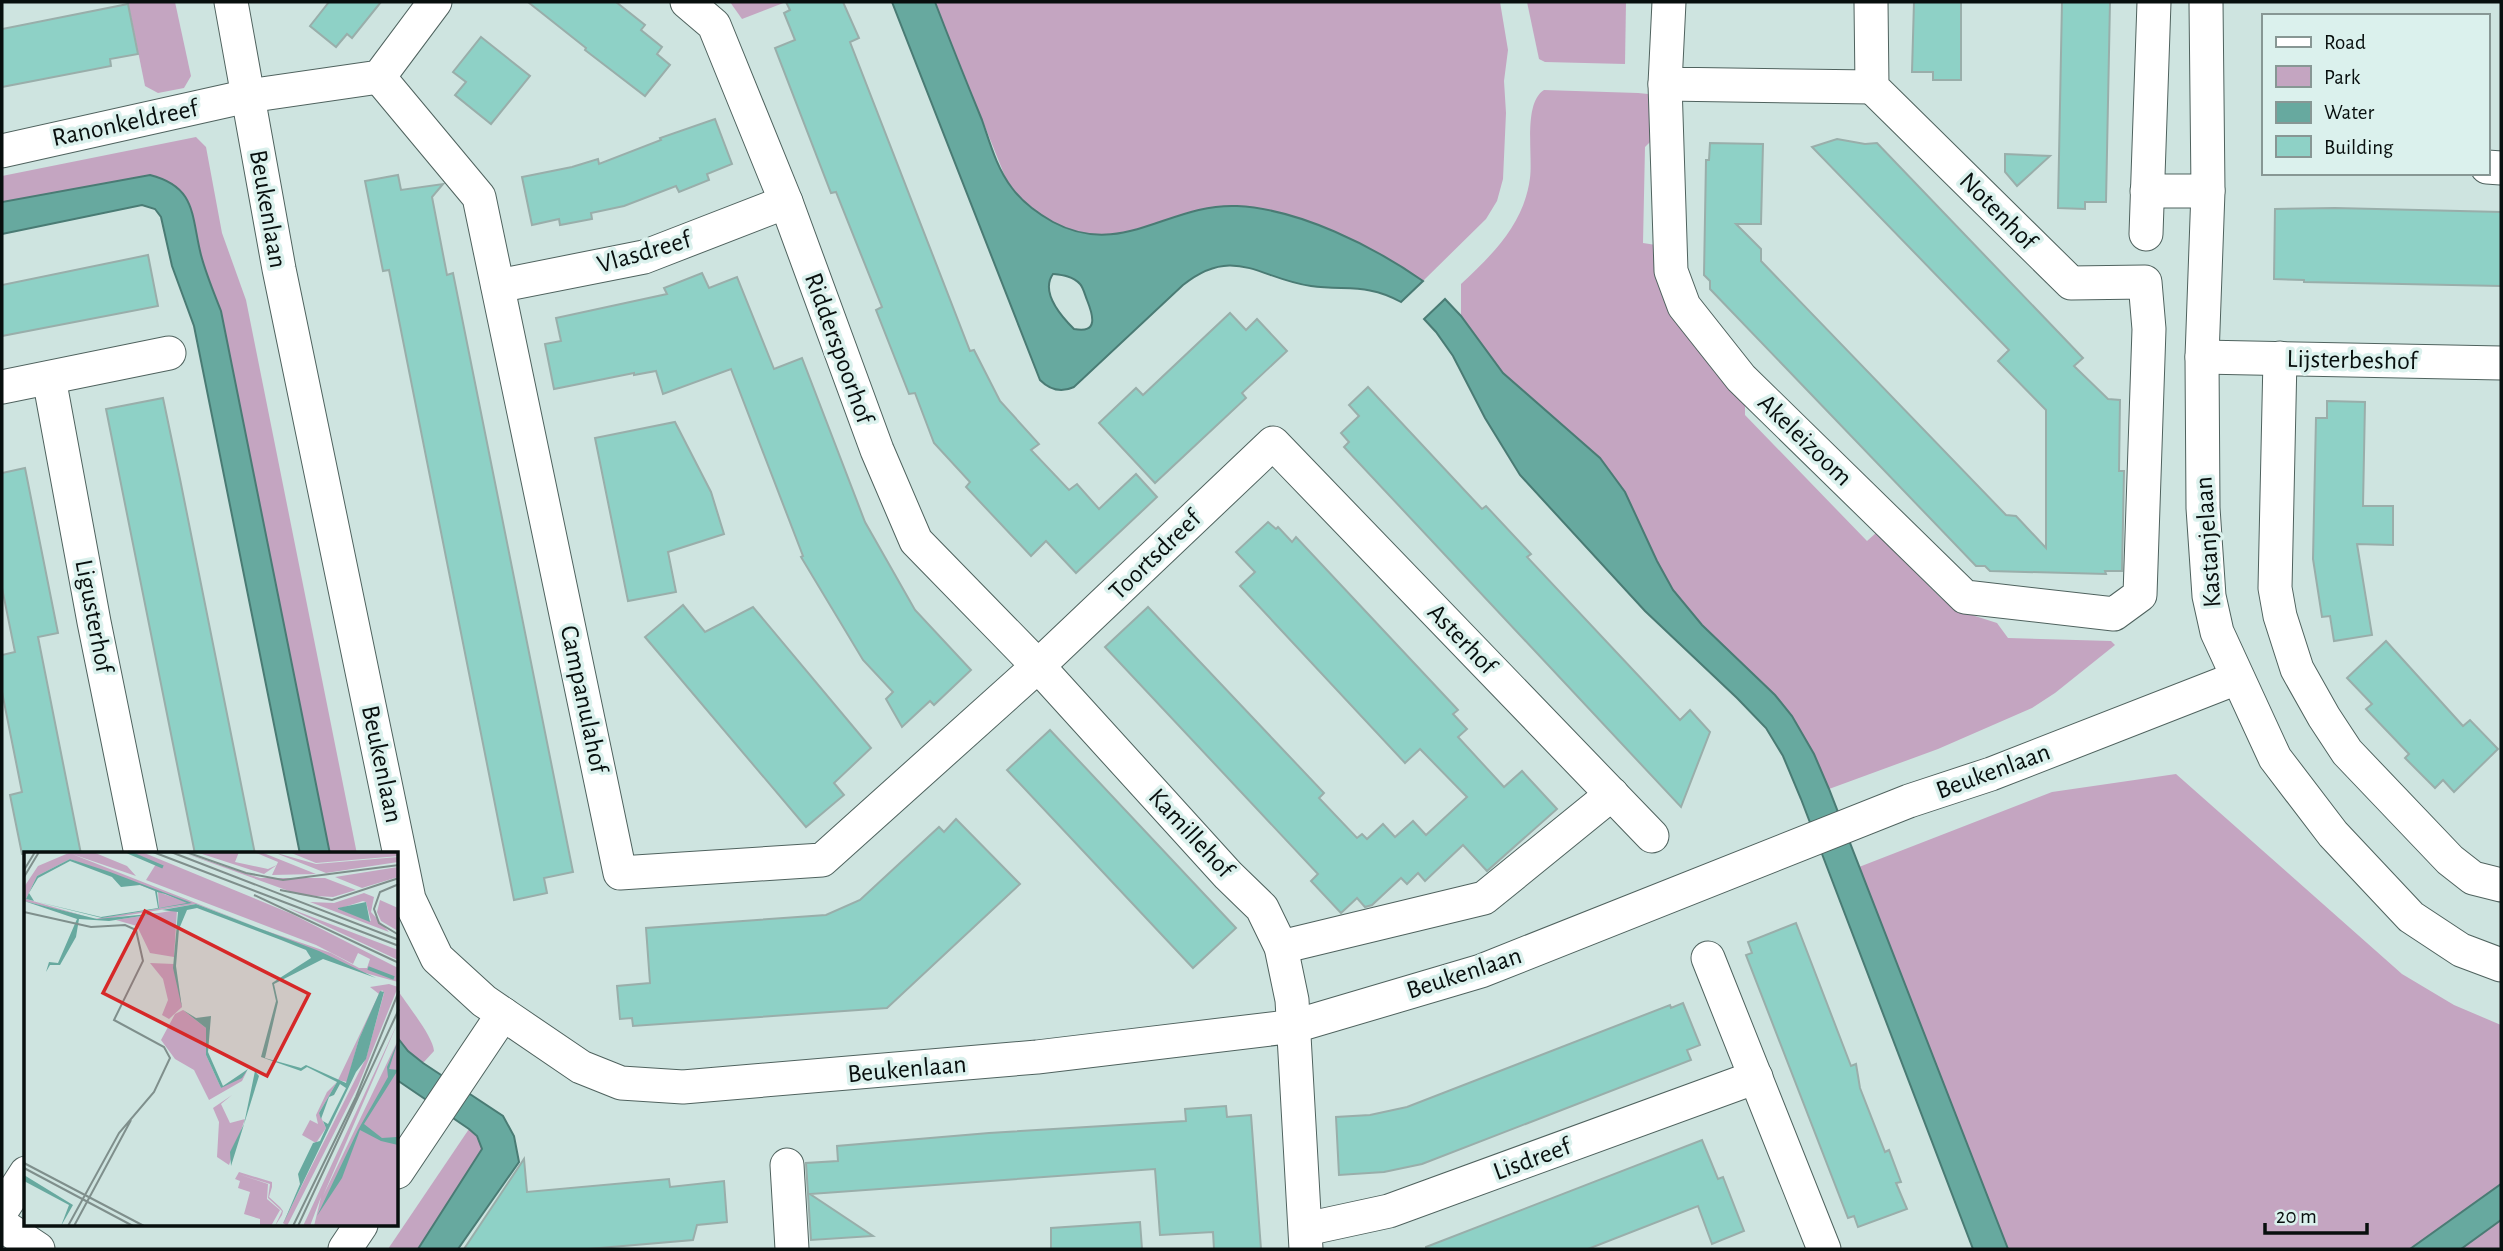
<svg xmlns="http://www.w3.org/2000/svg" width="2503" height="1251" viewBox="0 0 2503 1251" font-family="'Alegreya Sans',sans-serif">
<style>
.green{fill:#c4a5c1}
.water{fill:#67a99f;stroke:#4a7b74;stroke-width:2;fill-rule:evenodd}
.building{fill:#8ed1c6;stroke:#99aeaa;stroke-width:2}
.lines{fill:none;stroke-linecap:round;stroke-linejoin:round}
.minor-casing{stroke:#4f625e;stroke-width:35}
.minor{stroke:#fff;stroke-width:33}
.labels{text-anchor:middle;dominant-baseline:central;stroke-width:7;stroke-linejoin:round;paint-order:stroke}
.street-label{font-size:26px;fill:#080f0e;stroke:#dbf1ed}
.inset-river{fill:none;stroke:#67a99f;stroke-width:3.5}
.inset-road{fill:none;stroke:#7f8f8c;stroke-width:2}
.view{fill:#d62828;fill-opacity:0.15;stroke:#d62828;stroke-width:3.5}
.inset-edge{fill:none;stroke:#080f0e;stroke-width:3.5}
</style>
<rect width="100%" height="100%" fill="#cee4e0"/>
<g class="green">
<path d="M128,2H175L191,76L184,88L158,93L145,86Z"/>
<path d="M730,2H786L742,19Z"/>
<path d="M935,2H1500L1508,50L1504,81L1506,113L1503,179L1497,201L1486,219L1423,281C1373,246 1298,209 1237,206C1198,205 1171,221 1135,231C1085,245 1033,221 1006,179Z"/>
<path d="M1527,2H1626L1625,64L1545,62L1539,59Z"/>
<path d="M1544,90L1638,93L1648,94L1655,99L1657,135L1645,147L1643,243L1656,245L1745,396V415L1867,541L1876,533L1941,598L1975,616L1997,623L2008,638L2111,641L2115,645L2055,693L2032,708L1938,749L1829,789L1814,754L1792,716L1775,695L1702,625L1673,590L1657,561L1625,492L1600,458L1503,373L1473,335L1461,316V284C1493,254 1524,224 1530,178C1533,155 1523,103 1544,90Z"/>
<path d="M196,137L206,147L222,233L246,300L357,854H330L221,311L201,257L191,209L150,175L2,202V176Z"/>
<path d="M2176,774L2402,974L2454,1005L2501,1025V1184L2410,1249H2008L1878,930L1859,867L2052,792Z"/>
<path d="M397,989C407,1005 433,1036 434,1051L423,1063L408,1051L397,1037Z"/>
<path d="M469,1129L477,1136L482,1149L418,1249H388Z"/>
<path d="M2501,1220V1248L2461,1249Z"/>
</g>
<g class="water">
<path d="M892,2H935C950,41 966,81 982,120C990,143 997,169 1012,188C1023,203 1037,213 1053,222C1122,259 1169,203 1237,206C1299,209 1373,246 1423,281L1401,302C1367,283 1346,291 1311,286C1260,279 1234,244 1183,285L1074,387C1061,393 1050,390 1040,380ZM1053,274C1062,275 1073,276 1080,284C1083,287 1085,295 1087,300C1093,315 1099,334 1074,329C1061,316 1040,292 1053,274Z"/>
<path d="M150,175C197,187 191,216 201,255C206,274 214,293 221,311L330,854H300L194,326L172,266L161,217L155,209L142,205L2,234V202Z"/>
<path d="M1445,299L1461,316L1503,373L1600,458L1625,492L1657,561L1673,590L1702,625L1775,695L1792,716L1814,754L1829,789L2008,1249H1973L1801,799L1783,756L1766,728L1737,698L1645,611L1520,475L1485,418L1453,356L1436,332L1424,319Z"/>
<path d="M397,1037L408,1051L423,1063L503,1116L514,1136L519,1162L458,1249H418L482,1149L477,1136L469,1129L397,1080Z"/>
<path d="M2501,1184V1220L2461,1249H2410Z"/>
</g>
<g class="building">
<path d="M329,2H381L352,38L347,34L336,47L310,26Z"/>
<path d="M528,2H616L645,25L641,30L662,47L657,54L670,65L645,96L585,50L586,48Z"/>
<path d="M786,2H843L859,38L850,42L970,351L974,350L1000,401L1039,444L1031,450L1069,490L1077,484L1099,509L1136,474L1157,497L1076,573L1046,541L1031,556L966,487L970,482L934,443L915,393L909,394L876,310L882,307L836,192L831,193L775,48L795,40L784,13L790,10Z"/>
<path d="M1914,2H1961V80H1933V72H1912Z"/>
<path d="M2062,2H2110L2106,202H2085V209L2058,208Z"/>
<path d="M128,4L138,54L110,59L111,66L2,87V29Z"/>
<path d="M481,37L530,76L491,124L455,95L466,82L453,72Z"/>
<path d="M715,119L732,164L707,174L709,180L679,192L676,186L624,206L591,213L592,219L560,225L559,219L532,225L522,177L572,167L598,159L599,164L661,140L660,138Z"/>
<path d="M1837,139L1865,144L1877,143L2083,358L2074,366L2108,399L2120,400L2119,471H2124L2122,571H2105L2106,574L1990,571L1985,566H1976L1710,289V281L1704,275L1706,160H1709L1710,143L1763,144L1761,224H1736L1761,249V261L2006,515L2016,516L2046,548V410L1998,361L2009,350L1812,147Z"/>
<path d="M2005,154L2050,156L2017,186L2005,172Z"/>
<path d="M398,175L401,190L443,184L432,197L447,275L453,273L573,872L544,878L547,893L514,900L389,270L383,271L365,181Z"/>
<path d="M2335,208L2501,212V286L2304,282V280L2274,279L2275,209Z"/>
<path d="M148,255L158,306L2,336V285Z"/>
<path d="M702,273L709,288L737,277L774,369L802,358L865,522L915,610L971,670L934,705L930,701L902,727L886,699L893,692L863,660L801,557L803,556L731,369L663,394L656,371L634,375V373L554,389L545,344L561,341L556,318L667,294L664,288Z"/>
<path d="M1230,313L1246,330L1257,319L1287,351L1242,393L1246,398L1155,483L1099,423L1136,388L1143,395Z"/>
<path d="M1368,387L1482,509L1486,506L1531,554L1527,557L1680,720L1690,710L1710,732L1681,807L1344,447L1349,442L1341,433L1359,416L1349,405Z"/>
<path d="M163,398L180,479L255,854H195L106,409Z"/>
<path d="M2327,401L2365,402L2363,506H2393V545L2357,544L2372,635L2334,641L2330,616L2322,617L2313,559L2316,418H2327Z"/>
<path d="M675,422L711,492L724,534L668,552L676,592L628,601L595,438Z"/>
<path d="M25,468L58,633L38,637L81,854H22L10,795L22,792L2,692V655L15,652L2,588V473Z"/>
<path d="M1268,522L1276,529L1278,527L1292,542L1296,537L1458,710L1453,714L1467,729L1458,737L1504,787L1522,771L1557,809L1487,871L1463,845L1425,881L1418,873L1407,884L1401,878L1372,905L1365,907L1357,898L1341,913L1311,881L1318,874L1105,647L1148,607L1324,793L1319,798L1357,838L1362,834L1367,839L1383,824L1395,837L1413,821L1426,835L1467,797L1420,749L1405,763L1240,586L1255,572L1236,552Z"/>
<path d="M683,605L705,632L753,607L871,748L834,783L844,795L806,827L645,637Z"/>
<path d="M2386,641L2463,726L2470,720L2498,749L2454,792L2443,780L2435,788L2405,758L2409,754L2366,709L2372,704L2347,678Z"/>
<path d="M1050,730L1236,928L1193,968L1007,770Z"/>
<path d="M956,819L1020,884L887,1008L633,1026L632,1018L620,1019L617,986L650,983L646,928L826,915L860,900L939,827L944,832Z"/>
<path d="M1796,923L1851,1066L1856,1064L1860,1088L1885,1152L1889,1150L1901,1182L1896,1183L1907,1209L1858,1227L1854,1216L1848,1218L1746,955L1752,953L1748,942Z"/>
<path d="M1683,1003L1700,1045L1687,1050L1691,1060L1422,1164L1384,1172L1339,1175L1336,1117L1370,1115L1407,1107L1670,1005L1671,1008Z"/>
<path d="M1226,1106L1227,1117L1251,1115L1261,1249H1214L1213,1232L1160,1235L1155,1169L810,1194L873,1236L811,1240L806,1163L838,1161L837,1146L989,1133L1186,1121L1185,1109Z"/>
<path d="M1702,1140L1718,1179L1723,1177L1744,1231L1712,1244L1698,1206L1588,1249H1426V1247Z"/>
<path d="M524,1159L527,1192L669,1179L670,1187L724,1181L727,1222L697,1225L693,1240L588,1249H464Z"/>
<path d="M1140,1222L1142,1249H1051V1228Z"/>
</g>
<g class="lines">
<g class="minor-casing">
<g id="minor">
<path d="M231,2L279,269L409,899L437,958L484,1001L581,1067L621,1083L683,1087L1037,1057L1295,1026L1481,971L1909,801L1991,774L2237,678"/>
<path d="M687,2L714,25L786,202L877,450L916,541L1038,666L1228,875L1262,908L1281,947L1292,1000L1306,1249"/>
<path d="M1669,2L1665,84L1872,87"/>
<path d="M2206,2L2208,191L2202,357L2203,508L2209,596L2217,632L2275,758L2333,834L2411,917L2461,950L2501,965"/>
<path d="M379,77L479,197L620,873L822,860L1038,666L1273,443L1652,836"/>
<path d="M1665,84L1671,271L1684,306L1741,378L1965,597L2114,614L2140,595L2149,329L2145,282L2071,283L1872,87L1871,2"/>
<path d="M2,151L248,96L379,77L435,2"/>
<path d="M2487,167L2501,168"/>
<path d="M2147,191H2208"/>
<path d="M2146,234L2154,2"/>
<path d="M498,286L644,257L786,202"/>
<path d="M2202,357L2501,363"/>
<path d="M2280,358L2275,588L2280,616L2297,669L2324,717L2347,752L2450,860L2473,878L2501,885"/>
<path d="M49,378L94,622L141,854"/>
<path d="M2,387L169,353"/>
<path d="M1281,947L1484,898L1612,794"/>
<path d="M1708,958L1824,1249"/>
<path d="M787,1165L792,1249"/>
<path d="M397,1172L503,1014"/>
<path d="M2,1210L26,1173"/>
<path d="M2,1225L38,1249"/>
<path d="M1306,1229L1389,1211L1756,1077"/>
<path d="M345,1249L361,1225"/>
</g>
</g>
<use href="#minor" class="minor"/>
</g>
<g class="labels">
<g class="street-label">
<text transform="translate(125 123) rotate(-12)">Ranonkeldreef</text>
<text transform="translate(268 209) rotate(80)">Beukenlaan</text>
<text transform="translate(1998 211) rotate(45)">Notenhof</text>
<text transform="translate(644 252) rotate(-16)">Vlasdreef</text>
<text transform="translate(839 348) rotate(70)">Ridderspoorhof</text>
<text transform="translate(2352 360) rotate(1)">Lijsterbeshof</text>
<text transform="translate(1805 440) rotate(44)">Akeleizoom</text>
<text transform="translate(2208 542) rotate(-94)">Kastanjelaan</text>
<text transform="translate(1155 555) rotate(-44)">Toortsdreef</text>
<text transform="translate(94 616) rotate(79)">Ligusterhof</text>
<text transform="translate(1462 639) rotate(46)">Asterhof</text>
<text transform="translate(584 699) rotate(78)">Campanulahof</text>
<text transform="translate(382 764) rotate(78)">Beukenlaan</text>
<text transform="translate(1993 771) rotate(-20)">Beukenlaan</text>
<text transform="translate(1191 833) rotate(47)">Kamillehof</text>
<text transform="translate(1464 973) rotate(-18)">Beukenlaan</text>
<text transform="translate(907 1069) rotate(-5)">Beukenlaan</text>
<text transform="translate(1532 1159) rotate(-20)">Lisdreef</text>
</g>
</g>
<g transform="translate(24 852)">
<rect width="374" height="374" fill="#cee4e0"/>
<path d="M47,0H69L103,14L112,24L48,2L235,76L172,52L81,67H70L163,52L135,56L134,39L167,52L46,7L13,24L2,47L67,66L0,49V35L14,14ZM105,0H118L268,62L374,116V130L334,119L237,77L307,101L335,116H343L346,107L334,101L329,112L292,93L122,28L132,12ZM157,0L236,26H301L332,38L309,45L276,43ZM172,0H215L211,10L244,17L253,13L227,0L253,13L240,22ZM230,0H237L292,22L248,23L254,10ZM249,0L292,12L374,5V10L302,21ZM265,0H374L375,4L292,11ZM374,15V25L338,36L311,25ZM340,41L350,45L347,60L365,80L286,50L310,51ZM342,50L347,69L314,57L339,49ZM356,48L374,56V79L357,69L353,60ZM262,55L374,98V108ZM153,58L150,105L126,101L113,74L92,68ZM126,111L150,112L158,155L145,167L138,163L144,148L139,127ZM365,132L374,135L334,234L263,374L259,371L342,206L360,141L358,138L335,187L323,230L314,228L355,142L346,135ZM159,158L182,176V203L197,236L223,219L218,229L185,248L170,218L151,207L137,188L151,162ZM374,170L299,344L374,188V374H290L297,345L286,374H279ZM313,230L295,261L302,276L292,291L278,283L286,268L294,272L292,263L303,240ZM208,243L197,252L206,271L221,267L205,313L193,305L195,270L189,256ZM215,320L248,330V335L245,345L256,355L259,359L258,363L251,374L258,359L244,346L246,332L214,322L244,332L243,347L256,358L247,374H236V367L220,362L226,340L214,336L216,329L211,327Z" fill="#c4a5c1" fill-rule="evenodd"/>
<path d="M46,7L86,20L168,51L78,66L2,47L13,24ZM46,9L88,25L97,35L116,33L131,39L134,56L77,65L10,49L5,41L14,26ZM133,40L141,42L163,51L135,56ZM0,49L73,67L136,61L85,69L55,67L52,85L36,113H26L22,120L25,110L34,111L53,67ZM342,50L346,70L314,57V56ZM172,52L295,99L352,126L299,107L250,132L254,150L241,206L277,216L282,213L322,231L335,187L356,139L360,140L342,207L332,220L259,372L276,332L274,322L289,291L296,289L302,276L299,269L304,272L322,236L316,232L310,243L305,245L297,267L295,261L313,230L283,215L277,219L237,205L252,149L248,131L287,106L282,98L257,88L173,56L163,58L155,77L152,114L158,156L149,116L154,60L138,58ZM159,158L172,166L187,164L184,200L199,234L224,217L218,226L197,236L182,203V176ZM374,189L365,217L374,218L340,272L358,286L373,285L374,293L357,289L336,278L318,326L293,364L334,278L364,225L363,215ZM231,219L235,224L207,314L206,300L220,272ZM0,323L49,353L37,374L45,353L0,329Z" fill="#67a99f" fill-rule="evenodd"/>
<path class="inset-river" d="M104,0L139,15M344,116L370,126"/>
<path class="inset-road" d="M129,0L375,94M147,0L375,88M162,0L222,21L259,28L375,13M0,18L11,0M0,25L15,0M375,32L356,40L350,57L355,71L375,83M256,38L308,48L375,26M230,43L375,111M0,60L67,75L101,73L112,78L119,109L90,168L140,195L146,206L130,240L95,281L44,374M0,311L120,374M0,316L109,374M50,374L107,268M269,374L332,245L375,139M274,374L375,157"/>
<path class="view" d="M121,59L285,142L243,224L79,141Z"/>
<rect width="374" height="374" class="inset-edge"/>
</g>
<rect width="2503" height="1251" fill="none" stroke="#080f0e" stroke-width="7"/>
<rect x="2262" y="14" width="228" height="161" fill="#dbf1ed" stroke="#879794" stroke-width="2"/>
<rect x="2276" y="37" width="35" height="10" fill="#ffffff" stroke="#879794" stroke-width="2"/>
<text x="2324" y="49" font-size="21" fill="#080f0e">Road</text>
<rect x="2276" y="66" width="35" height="21" fill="#c4a5c1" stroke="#879794" stroke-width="2"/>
<text x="2324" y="84" font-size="21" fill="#080f0e">Park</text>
<rect x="2276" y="102" width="35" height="21" fill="#67a99f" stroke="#879794" stroke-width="2"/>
<text x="2324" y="119" font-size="21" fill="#080f0e">Water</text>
<rect x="2276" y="136" width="35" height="21" fill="#8ed1c6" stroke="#879794" stroke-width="2"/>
<text x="2324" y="154" font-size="21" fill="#080f0e">Building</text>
<path d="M2265 1223v10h102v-10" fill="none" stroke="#080f0e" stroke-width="3.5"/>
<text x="2276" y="1223" font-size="21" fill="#080f0e" stroke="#dbf1ed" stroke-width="5" paint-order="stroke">20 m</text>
</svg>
